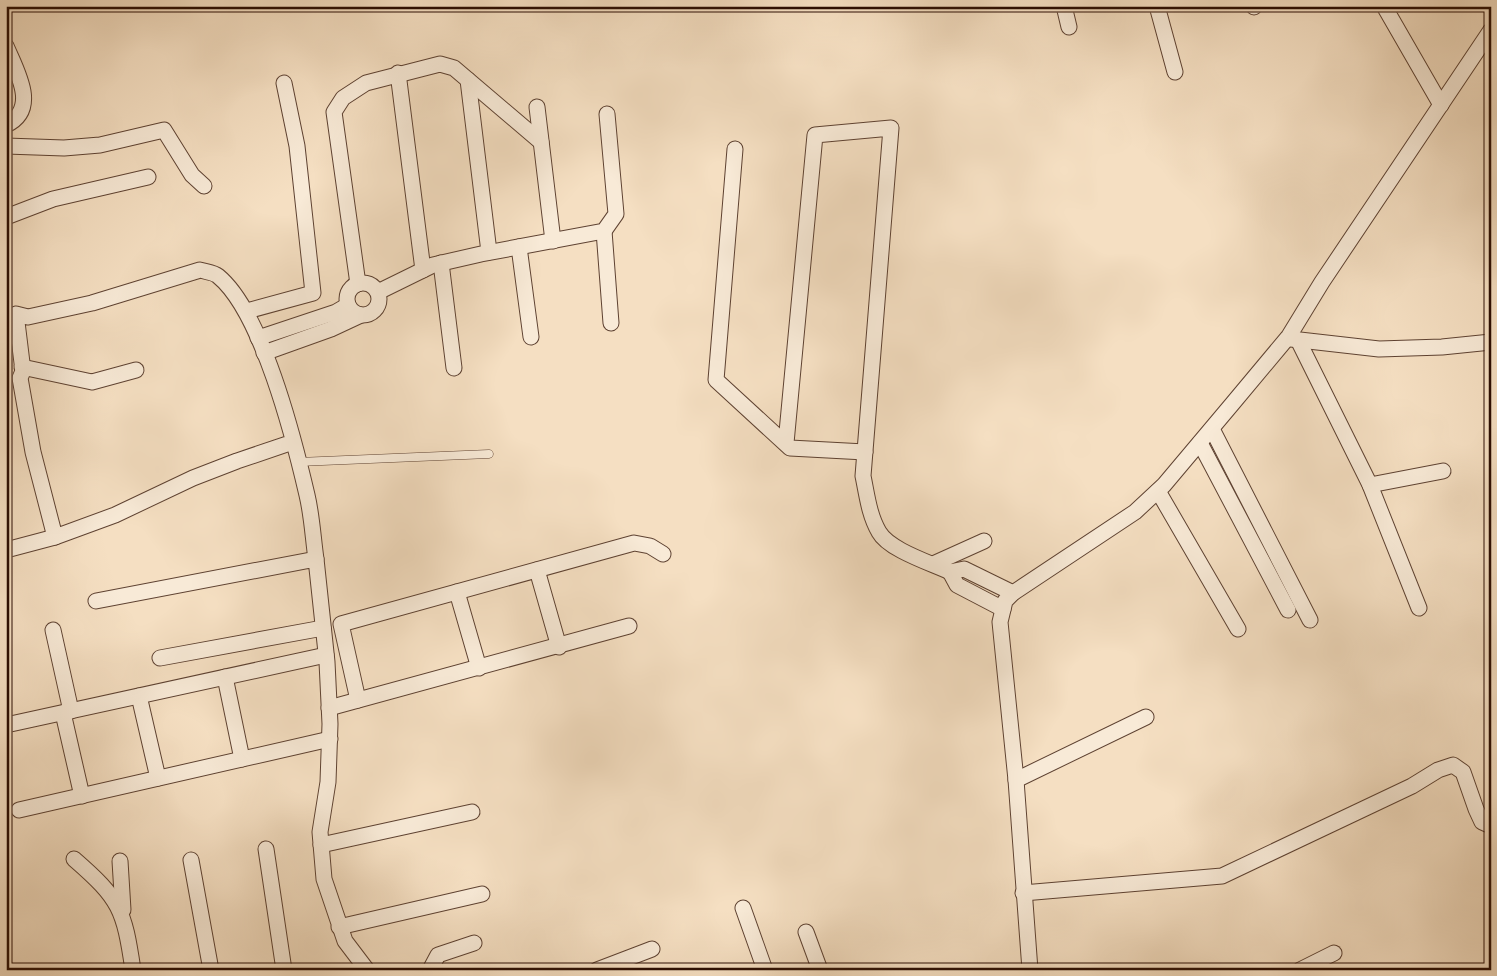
<svg xmlns="http://www.w3.org/2000/svg" width="1497" height="976" viewBox="0 0 1497 976" font-family="'IM FELL Double Pica',serif">
<style>
.lines{fill:none;stroke-linecap:round;stroke-linejoin:round}
.service-casing{stroke:#5e4232;stroke-width:9}
.minor-casing{stroke:#5e4232;stroke-width:17}
.service{stroke:#f8ead7;stroke-width:8}
.minor{stroke:#f8ead7;stroke-width:15}
</style>
<rect width="100%" height="100%" fill="#f5dfc2"/>
<filter id="stains"><feTurbulence type="fractalNoise" baseFrequency=".004" numOctaves="4"/><feColorMatrix values="0 0 0 0 .2 0 0 0 0 .09 0 0 0 0 .02 0 0 0 .5 -.17"/></filter>
<radialGradient id="worn" r=".72"><stop offset=".6" stop-color="#630" stop-opacity="0"/><stop offset="1" stop-color="#630" stop-opacity=".3"/></radialGradient>
<g class="lines">
<g class="service-casing">
<path id="service" d="M298,462L489,454"/>
</g>
<g class="minor-casing">
<g id="minor">
<path d="M1064,6L1069,27"/>
<path d="M1157,6L1175,72"/>
<path d="M1254,6V7"/>
<path d="M1384,6L1441,105"/>
<path d="M6,46C16,70 40,109 6,125"/>
<path d="M398,73L423,270"/>
<path d="M468,80L489,252"/>
<path d="M537,107L553,241"/>
<path d="M6,146L64,148L100,145L164,130L192,175L204,186"/>
<path d="M735,149L716,380L790,448L865,452"/>
<path d="M6,217L53,199L148,177"/>
<path d="M604,231L611,323"/>
<path d="M519,247L531,337"/>
<path d="M441,263L454,368"/>
<circle cx="363" cy="299" r="16"/>
<path d="M358,284L334,112L343,98L366,83L440,64L454,68L541,142"/>
<path d="M378,292L433,265L481,254L604,231L616,214L607,114"/>
<path d="M247,311L313,293L297,146L284,83"/>
<path d="M258,338L336,312L348,305"/>
<path d="M1291,339L1379,349L1442,347L1491,342"/>
<path d="M1298,340L1370,485L1419,608"/>
<path d="M264,353L331,329L361,315"/>
<path d="M22,367L92,382L136,370"/>
<path d="M1212,429L1310,620"/>
<path d="M293,442L237,461L193,478L115,515L55,537L33,452L20,378L23,371L16,314L28,317L92,303L200,270C206,272 213,272 218,276C262,312 294,439 307,495C312,516 313,538 316,559"/>
<path d="M786,443L815,135L891,128L863,476C867,495 869,515 879,532C889,550 931,563 950,572"/>
<path d="M1200,443L1288,610"/>
<path d="M1370,485L1443,471"/>
<path d="M1158,491L1238,629"/>
<path d="M6,550L55,537"/>
<path d="M933,564L984,541"/>
<path d="M537,570L559,647"/>
<path d="M457,592L479,668"/>
<path d="M96,601L316,559L327,662L330,724L328,782L320,832L324,879L345,941L367,970"/>
<path d="M1003,609L957,585L950,572L964,569L1013,593"/>
<path d="M53,630L71,711"/>
<path d="M160,658L323,628"/>
<path d="M225,677L242,759"/>
<path d="M139,696L158,778"/>
<path d="M358,700L341,624L634,543L650,546L663,554"/>
<path d="M329,708L629,626"/>
<path d="M63,713L82,796"/>
<path d="M6,725L326,655"/>
<path d="M1016,780L1146,717"/>
<path d="M19,810L330,739"/>
<path d="M321,845L472,812"/>
<path d="M266,849L284,970"/>
<path d="M74,859C120,899 124,909 133,970"/>
<path d="M191,860L211,970"/>
<path d="M120,861L123,910"/>
<path d="M1023,893L1222,876L1412,786L1438,770L1453,765L1463,772L1476,809L1482,822L1491,826"/>
<path d="M743,908L765,970"/>
<path d="M339,927L482,894"/>
<path d="M806,932L820,970"/>
<path d="M430,970L438,955L474,943"/>
<path d="M597,970L652,949"/>
<path d="M1030,970L1016,780L1000,622L1005,601L1013,593L1135,512L1164,485L1233,403L1289,336L1322,282L1491,30"/>
<path d="M1300,970L1334,953"/>
</g>
</g>
<use href="#service" class="service"/>
<use href="#minor" class="minor"/>
</g>
<rect width="1497" height="976" fill="none" stroke="#f5dfc2" stroke-width="25"/>
<rect x="8" y="8" width="1482" height="961" fill="none" stroke="#2b0d02" stroke-width="2.5"/>
<rect x="12" y="12" width="1472" height="951" fill="none" stroke="#2b0d02"/>
<rect width="100%" height="100%" filter="url(#stains)"/>
<rect width="100%" height="100%" fill="url(#worn)"/>
</svg>
